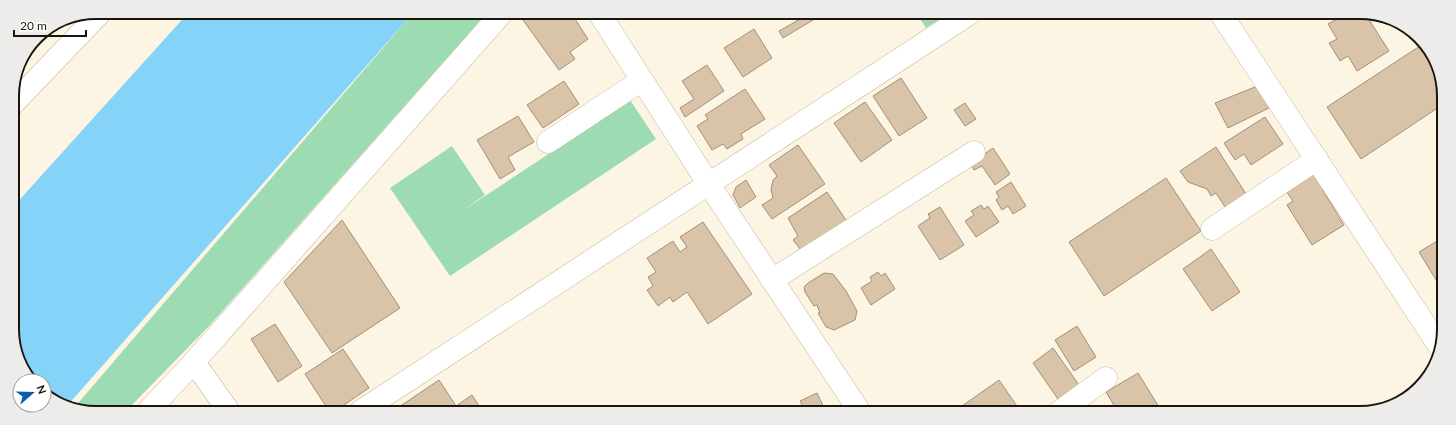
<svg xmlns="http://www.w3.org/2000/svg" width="1456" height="425" viewBox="0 0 1456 425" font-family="Lato,sans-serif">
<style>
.green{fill:#9ddcb2}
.water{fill:#85d3f8}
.building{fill:#d9c3a9;stroke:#a49076}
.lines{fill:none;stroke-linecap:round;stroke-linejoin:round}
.minor-casing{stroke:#c5b99a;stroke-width:23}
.tertiary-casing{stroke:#c5b99a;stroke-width:23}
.minor{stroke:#fff;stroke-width:22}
.tertiary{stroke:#fff;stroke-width:22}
.rim{fill:none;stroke:#1a160b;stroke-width:2}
</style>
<rect width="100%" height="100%" fill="#fdf5e3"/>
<g class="green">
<path d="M413,13H487L210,325L127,410L73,409Z"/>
<path d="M917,14H948L926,28Z"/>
<path d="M630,100L656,139L450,276L390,188L452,146L485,195L461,212Z"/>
</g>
<path class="water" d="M189,12L413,13L67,406L44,392V381H33L14,345L13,207Z"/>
<g class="building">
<path d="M533,13H571L588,39L570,52L575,59L559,70L523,20Z"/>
<path d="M809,14H816L818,17L783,38L779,31Z"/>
<path d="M1344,15H1366L1389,51L1357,71L1348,56L1340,61L1329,43L1337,39L1328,24Z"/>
<path d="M754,29L772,58L743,77L724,48Z"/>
<path d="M1409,31L1419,37L1421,40L1417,43Z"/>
<path d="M1423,44L1442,80V105L1361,159L1327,107Z"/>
<path d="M707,65L724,91L685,117L680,108L694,99L682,81Z"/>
<path d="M901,78L927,118L899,136L873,96Z"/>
<path d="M564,81L579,104L543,128L527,105Z"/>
<path d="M1260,85L1271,107L1228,128L1215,103Z"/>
<path d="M745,89L765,119L741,134L743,139L727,149L723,144L712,150L697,126L708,119L705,115Z"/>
<path d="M865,102L892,140L861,162L834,123Z"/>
<path d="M965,103L976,119L965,126L954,110Z"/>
<path d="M518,116L534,142L508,157L515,170L500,179L477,140Z"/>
<path d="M1265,117L1283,144L1251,165L1244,154L1235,160L1224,143Z"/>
<path d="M798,145L825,184L772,219L762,205L773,198L771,190L773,180L777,176L769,165Z"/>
<path d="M1216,147L1246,194L1225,207L1216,193L1211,196L1207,189L1188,182L1180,171Z"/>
<path d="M993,148L1010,174L995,185L982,166L974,170L970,164Z"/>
<path d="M1316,172L1325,187L1322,189L1344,225L1312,245L1287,205L1293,201L1286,191Z"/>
<path d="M1166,178L1201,231L1104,296L1069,242Z"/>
<path d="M746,180L756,197L740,208L733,195L736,187Z"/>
<path d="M1011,182L1026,206L1013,214L1008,206L1002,210L996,200L999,197L996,192Z"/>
<path d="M827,192L848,223L801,250L793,240L798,236L788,218Z"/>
<path d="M981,205L984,209L988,206L999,222L976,237L965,221L974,215L971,211Z"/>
<path d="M940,207L964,245L940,260L918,226L930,218L928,214Z"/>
<path d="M342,220L400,308L332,353L284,282Z"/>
<path d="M703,222L752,294L708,324L687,292L673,302L670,297L658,306L647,290L653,286L648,277L656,272L647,258L673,241L680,252L687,247L680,237Z"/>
<path d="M1442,238L1441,288L1419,252Z"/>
<path d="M1211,249L1240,292L1212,311L1183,269Z"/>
<path d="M878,272L881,276L885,273L895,289L871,305L861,288L872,281L870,277Z"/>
<path d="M824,273L833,274L846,291L857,311L855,320L834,330L826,327L818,313H820L817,305L814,306L805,292L804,287L808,283Z"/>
<path d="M275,324L302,366L278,382L251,339Z"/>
<path d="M1077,326L1096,357L1074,371L1055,340Z"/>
<path d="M1053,348L1079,385L1058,399L1033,363Z"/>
<path d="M343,349L369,388L335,411H329L305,374Z"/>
<path d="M1138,373L1162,412H1118L1106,392Z"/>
<path d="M439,380L456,406L472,395L482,411H393Z"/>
<path d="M999,380L1021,412H966L962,406Z"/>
<path d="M817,393L826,412H798L804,409L800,401Z"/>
<path d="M947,407L950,412H940Z"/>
</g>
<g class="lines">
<g class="minor-casing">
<g id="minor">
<path d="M599,13L708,183L860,412"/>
<path d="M1221,14L1441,349"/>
<path d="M548,142L642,80"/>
<path d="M1212,229L1317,159"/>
<path d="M772,280L974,152"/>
<path d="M194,362L228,410"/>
<path d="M149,410L194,362L502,13"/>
<path d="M361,411L969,14"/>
<path d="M1059,412L1106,378"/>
</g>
</g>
<g class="tertiary-casing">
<path id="tertiary" d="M12,105L101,12"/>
</g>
<use href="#minor" class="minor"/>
<use href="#tertiary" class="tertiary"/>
</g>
<path d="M0 0H1456V425H0ZM96 19H1360A77 77 0 0 1 1437 96V329A77 77 0 0 1 1360 406H96A77 77 0 0 1 19 329V96A77 77 0 0 1 96 19Z" fill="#edeceb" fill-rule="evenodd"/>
<path class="rim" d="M96 19H1360A77 77 0 0 1 1437 96V329A77 77 0 0 1 1360 406H96A77 77 0 0 1 19 329V96A77 77 0 0 1 96 19Z"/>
<g transform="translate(32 393) rotate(70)"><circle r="19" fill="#ffffff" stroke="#a3a29d"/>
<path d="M0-3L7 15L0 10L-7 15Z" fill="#065eac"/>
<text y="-6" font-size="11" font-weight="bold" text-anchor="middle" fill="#1a160b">N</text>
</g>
<path d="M14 30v6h72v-6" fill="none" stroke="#1a160b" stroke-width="2"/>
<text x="20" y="30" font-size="12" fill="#1a160b" stroke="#ffffff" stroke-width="3" paint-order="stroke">20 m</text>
</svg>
